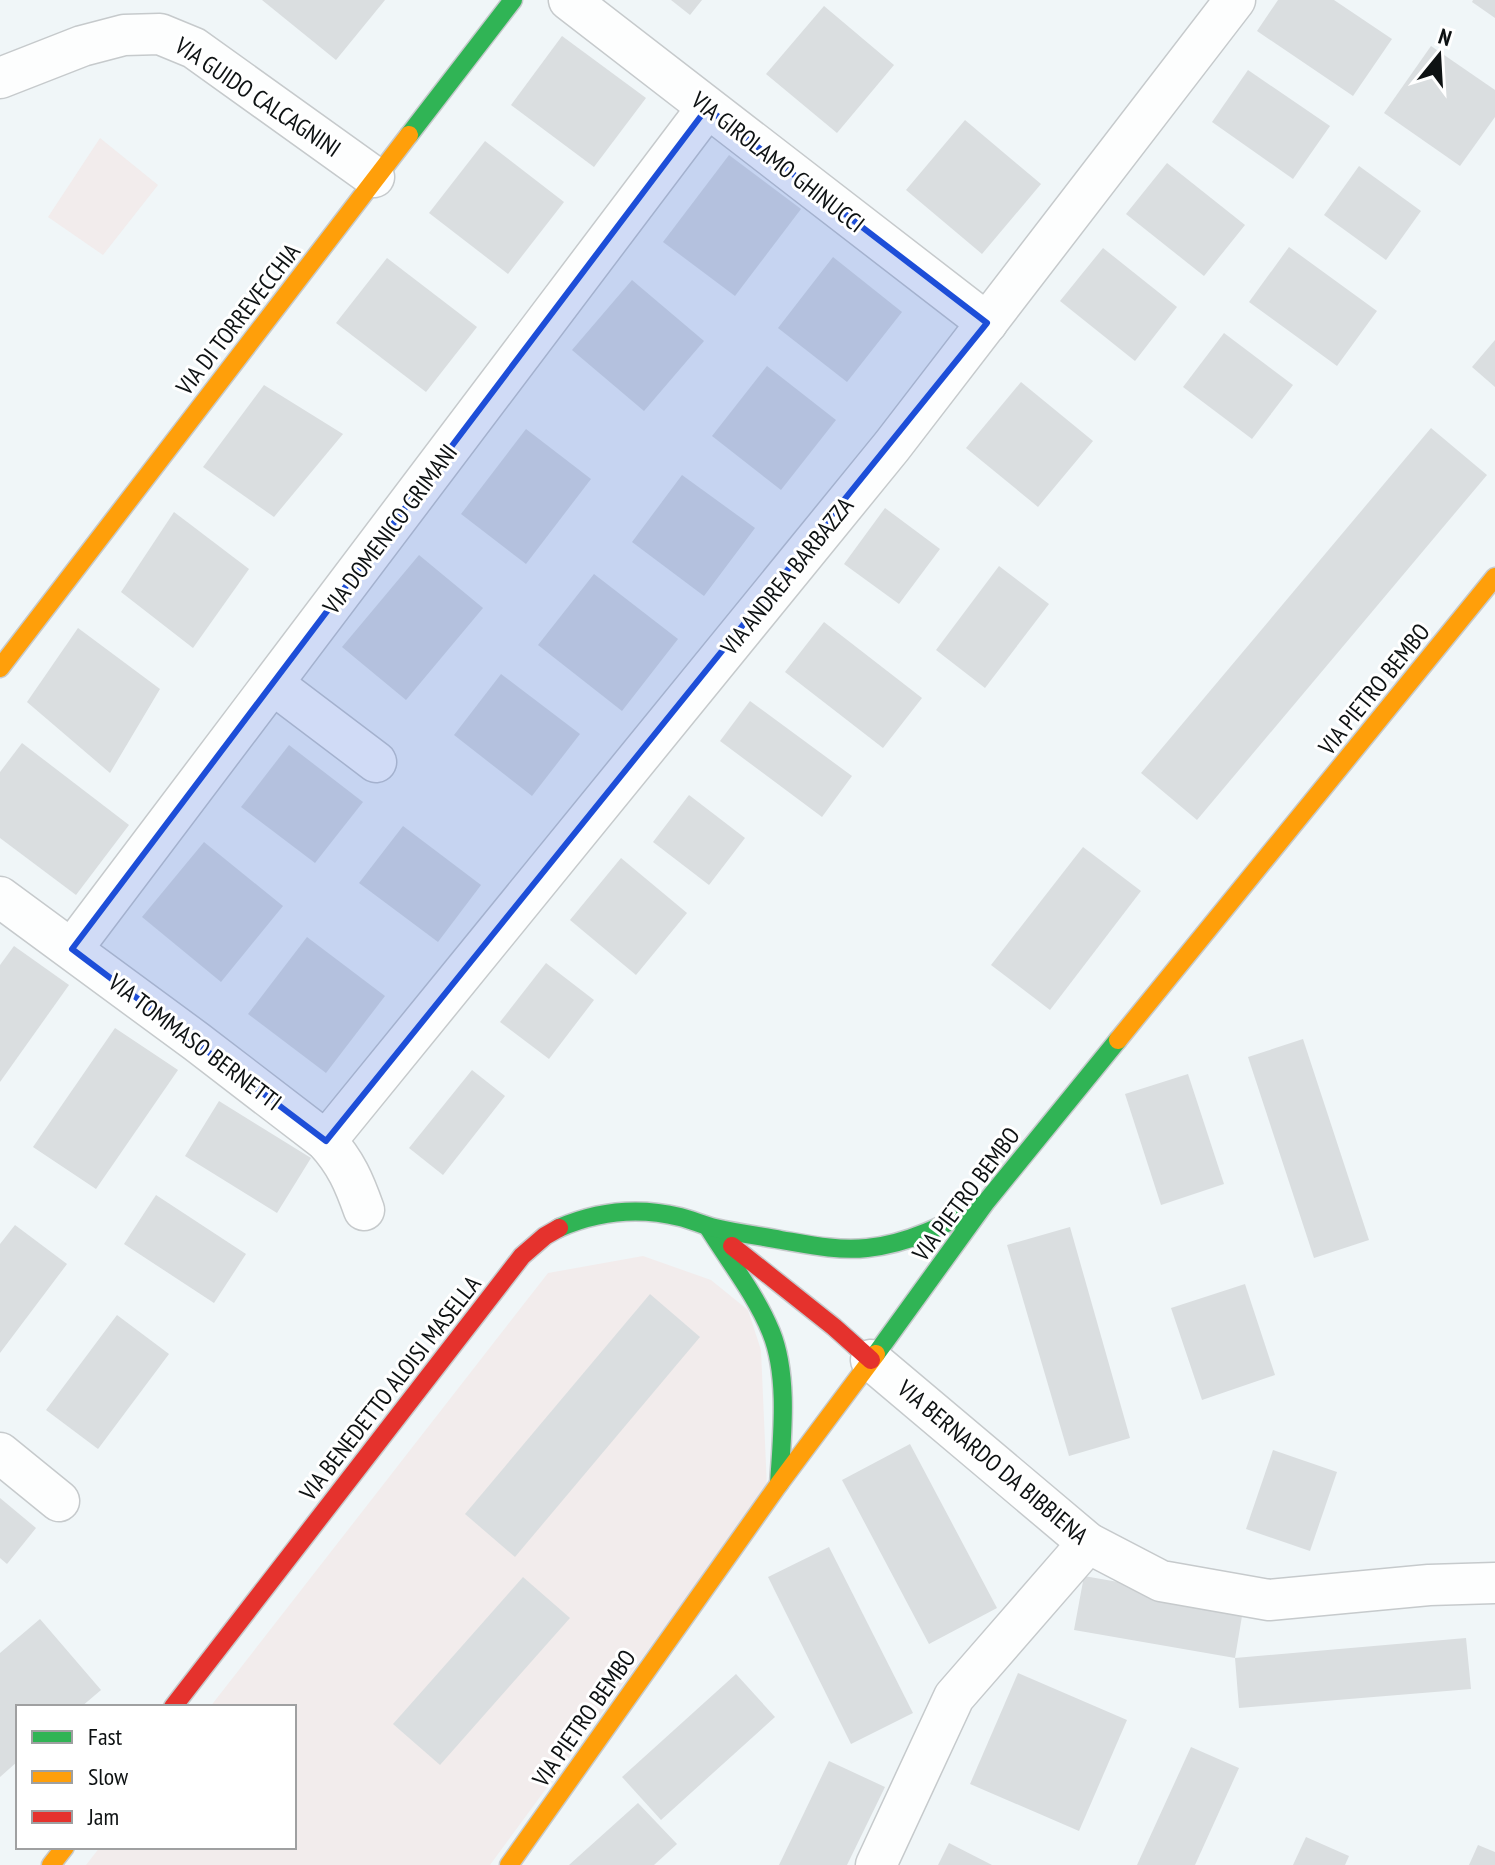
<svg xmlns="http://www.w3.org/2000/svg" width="1495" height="1865" viewBox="0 0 1495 1865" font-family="'PT Sans Narrow',sans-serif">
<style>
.green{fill:#f2ecec}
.building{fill:#dadee0}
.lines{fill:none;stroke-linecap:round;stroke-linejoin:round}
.street-casing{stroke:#c6cacc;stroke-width:43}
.fast-casing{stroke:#c6cacc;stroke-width:21}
.slow-casing{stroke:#c6cacc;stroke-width:21}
.jam-casing{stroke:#c6cacc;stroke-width:21}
.street{stroke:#fdfefe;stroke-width:40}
.fast{stroke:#30b455;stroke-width:18}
.slow{stroke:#ff9f0a;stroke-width:18}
.jam{stroke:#e5322d;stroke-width:18}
.marked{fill:#1d4ed8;fill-opacity:0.2;stroke:#1d4ed8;stroke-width:6;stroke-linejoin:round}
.labels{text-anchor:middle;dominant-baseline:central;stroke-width:6;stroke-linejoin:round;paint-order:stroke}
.street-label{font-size:24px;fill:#0e1213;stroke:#fff}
</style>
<rect width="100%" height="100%" fill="#f0f6f8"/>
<g class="green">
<path d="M100,138L158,185L103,255L48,217Z"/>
<path d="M643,1256L711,1280L748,1310L761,1350L767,1488L490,1865H86L100,1847H294V1707H210L548,1273Z"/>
</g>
<g class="building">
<path d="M262,0H385L336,60Z"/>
<path d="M671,0H702L690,15Z"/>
<path d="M1278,0H1334L1392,39L1353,96L1257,31Z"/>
<path d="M1473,0H1495V18L1472,2Z"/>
<path d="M824,6L894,65L837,133L766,74Z"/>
<path d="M562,36L646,98L594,167L511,105Z"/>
<path d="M1431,46L1495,90V117L1460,166L1384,113Z"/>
<path d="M1248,70L1330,126L1293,179L1212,122Z"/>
<path d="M965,120L1041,184L982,254L906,190Z"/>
<path d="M485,141L564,202L508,274L429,213Z"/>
<path d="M729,155L801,209L735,296L663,242Z"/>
<path d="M1167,163L1245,225L1204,276L1126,214Z"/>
<path d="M1359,166L1421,211L1386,260L1324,215Z"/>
<path d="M1289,247L1377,311L1337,366L1249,302Z"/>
<path d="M1103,248L1177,307L1135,361L1060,301Z"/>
<path d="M833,257L902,312L847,382L778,328Z"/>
<path d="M387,258L477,327L426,392L336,323Z"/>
<path d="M632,280L704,341L644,411L572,350Z"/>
<path d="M1224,333L1293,385L1252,439L1183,387Z"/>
<path d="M1495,340V387L1472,367Z"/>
<path d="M767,366L836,420L781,490L712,436Z"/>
<path d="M1021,382L1093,441L1038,507L966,448Z"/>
<path d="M264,385L343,434L274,517L203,467Z"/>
<path d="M1431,428L1487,475L1197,820L1141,773Z"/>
<path d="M526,429L591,479L526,564L461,514Z"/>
<path d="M682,475L755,528L704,596L632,542Z"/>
<path d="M885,508L940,549L899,604L844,564Z"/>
<path d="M174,512L249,569L193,648L121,592Z"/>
<path d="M419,555L483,608L406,700L342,647Z"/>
<path d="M999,566L1049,604L985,688L936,650Z"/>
<path d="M594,574L678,639L622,711L538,645Z"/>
<path d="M824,622L922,698L883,748L785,672Z"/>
<path d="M78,628L160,689L110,773L27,702Z"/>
<path d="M501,674L580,734L532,796L454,735Z"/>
<path d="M750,701L852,776L822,817L720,741Z"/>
<path d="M22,743L129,825L76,895L0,838V772Z"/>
<path d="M289,745L363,802L315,863L241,807Z"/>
<path d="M689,795L745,838L709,885L653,842Z"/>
<path d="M403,826L481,885L438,942L359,883Z"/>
<path d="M204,842L283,906L221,982L142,917Z"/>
<path d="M1083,847L1141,891L1050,1010L991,965Z"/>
<path d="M621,858L687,913L636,975L570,920Z"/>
<path d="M307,937L385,996L326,1073L248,1014Z"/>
<path d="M14,946L69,985L0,1082V965Z"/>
<path d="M546,963L594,1000L549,1059L500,1022Z"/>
<path d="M115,1028L178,1070L96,1189L33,1147Z"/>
<path d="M1303,1039L1369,1240L1314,1258L1248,1057Z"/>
<path d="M472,1070L505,1096L443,1175L409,1148Z"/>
<path d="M1188,1074L1224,1184L1161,1205L1125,1094Z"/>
<path d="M219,1101L311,1158L277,1213L185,1156Z"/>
<path d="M156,1195L246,1254L214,1303L124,1244Z"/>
<path d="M15,1225L67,1264L0,1353V1244Z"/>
<path d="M1070,1227L1130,1438L1069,1456L1007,1245Z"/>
<path d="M1245,1284L1275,1375L1202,1400L1171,1308Z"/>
<path d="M650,1294L700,1337L515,1557L465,1514Z"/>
<path d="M117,1315L169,1354L98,1449L46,1410Z"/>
<path d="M910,1444L997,1608L929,1644L842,1480Z"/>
<path d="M1273,1450L1337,1472L1310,1551L1246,1529Z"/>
<path d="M0,1498L36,1528L7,1564L0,1558Z"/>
<path d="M829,1547L913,1713L851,1744L768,1577Z"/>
<path d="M1084,1576L1244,1604L1235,1658L1466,1638L1471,1689L1239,1708L1235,1658L1074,1630Z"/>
<path d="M523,1577L570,1618L440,1765L393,1724Z"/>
<path d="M40,1619L101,1690L81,1707H18V1761L0,1777V1653Z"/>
<path d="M1018,1673L1127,1720L1079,1831L970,1784Z"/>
<path d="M736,1674L775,1717L661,1820L622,1777Z"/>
<path d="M1191,1747L1239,1768L1195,1865H1137Z"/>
<path d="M829,1761L885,1787L847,1865H779Z"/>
<path d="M638,1803L677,1844L654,1865H569Z"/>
<path d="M1306,1837L1349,1856L1345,1865H1293Z"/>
<path d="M949,1843L992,1865H938Z"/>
<path d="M1478,1845L1495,1852V1865H1469Z"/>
</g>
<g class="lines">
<g class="street-casing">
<g id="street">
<path d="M569,0L987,323"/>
<path d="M0,78L82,46L124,35L160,34L194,48L374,177"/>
<path d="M273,684L376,762"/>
<path d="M0,897L197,1042L326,1141C346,1163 354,1182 364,1210"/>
<path d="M72,949L707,108"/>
<path d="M326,1141L892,446L1235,0"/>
<path d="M871,1360L1088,1543L1161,1581L1269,1600L1429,1585L1495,1583"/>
<path d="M0,1453L59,1501"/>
<path d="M876,1865L954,1697L1088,1543"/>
</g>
</g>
<g class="fast-casing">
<g id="fast">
<path d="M409,135L513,0"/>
<path d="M708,1227C729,1261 756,1295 771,1332C789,1376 782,1437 779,1484"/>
<path d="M559,1228C598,1211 639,1207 680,1217C692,1220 703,1225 715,1228C737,1233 759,1236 781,1240C810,1245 838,1251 867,1248C908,1244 945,1225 981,1205"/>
<path d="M876,1354L986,1202L1118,1040"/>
</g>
</g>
<g class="slow-casing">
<g id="slow">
<path d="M0,668L409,135"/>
<path d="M1118,1040L1495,577"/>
<path d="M51,1865L65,1847"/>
<path d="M509,1865L779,1484L876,1354"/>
</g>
</g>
<g class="jam-casing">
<g id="jam">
<path d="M732,1246L834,1327L871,1360"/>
<path d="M173,1707L522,1256L545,1236L559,1228"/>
</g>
</g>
<use href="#street" class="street"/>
<use href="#fast" class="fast"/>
<use href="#slow" class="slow"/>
<use href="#jam" class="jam"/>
</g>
<path class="marked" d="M707,108L987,323L326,1141L72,949Z"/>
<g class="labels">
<g class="street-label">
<text transform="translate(258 97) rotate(34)">VIA GUIDO CALCAGNINI</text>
<text transform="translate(778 162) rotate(38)">VIA GIROLAMO GHINUCCI</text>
<text transform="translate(238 319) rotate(-52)">VIA DI TORREVECCHIA</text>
<text transform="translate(390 529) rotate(-53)">VIA DOMENICO GRIMANI</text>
<text transform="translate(787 576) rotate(-51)">VIA ANDREA BARBAZZA</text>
<text transform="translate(1374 689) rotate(-51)">VIA PIETRO BEMBO</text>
<text transform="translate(195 1042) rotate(37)">VIA TOMMASO BERNETTI</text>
<text transform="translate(966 1194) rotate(-53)">VIA PIETRO BEMBO</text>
<text transform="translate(390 1388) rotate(-52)">VIA BENEDETTO ALOISI MASELLA</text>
<text transform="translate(993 1462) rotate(40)">VIA BERNARDO DA BIBBIENA</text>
<text transform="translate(584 1718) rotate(-55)">VIA PIETRO BEMBO</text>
</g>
</g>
<rect x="16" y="1705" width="280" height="144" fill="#ffffff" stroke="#9fa0a1" stroke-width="2"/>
<rect x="32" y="1731" width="40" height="12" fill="#30b455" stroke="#9fa0a1" stroke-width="2"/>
<text x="88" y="1745" font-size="24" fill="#0e1213">Fast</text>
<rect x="32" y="1771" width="40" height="12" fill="#ff9f0a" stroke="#9fa0a1" stroke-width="2"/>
<text x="88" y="1785" font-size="24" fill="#0e1213">Slow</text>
<rect x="32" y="1811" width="40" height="12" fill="#e5322d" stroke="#9fa0a1" stroke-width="2"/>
<text x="88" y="1825" font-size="24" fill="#0e1213">Jam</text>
<g transform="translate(1439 56) rotate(18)" stroke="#ffffff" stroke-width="6" paint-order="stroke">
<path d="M0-6L14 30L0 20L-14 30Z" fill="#0e1213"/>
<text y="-12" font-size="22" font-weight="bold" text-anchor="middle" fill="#0e1213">N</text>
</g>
</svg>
